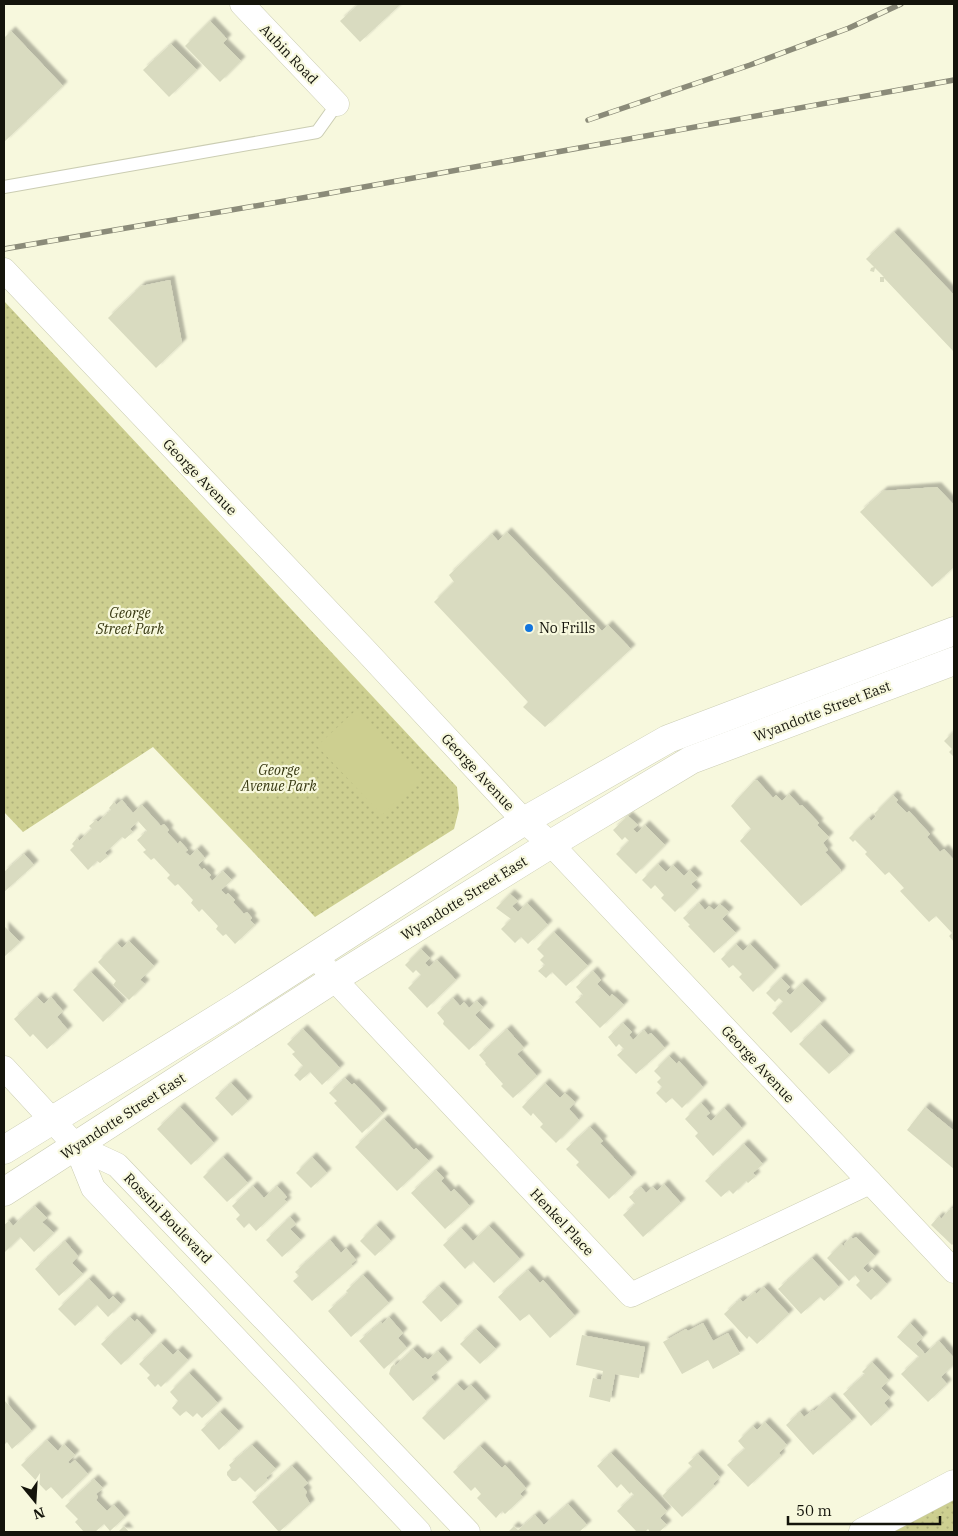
<svg xmlns="http://www.w3.org/2000/svg" width="958" height="1536" viewBox="0 0 958 1536" font-family="'IBM Plex Serif',serif">
<style>
.park{fill:url(#park-dots)}
.pitch{fill:#cdcf90}
.building{fill:#d9dbc0;filter:url(#shadow)}
.lines{fill:none;stroke-linecap:round;stroke-linejoin:round}
.lane-casing{stroke:#cbcdb3;stroke-width:14}
.street-casing{stroke:#cbcdb3;stroke-width:25}
.secondary-casing{stroke:#cbcdb3;stroke-width:29}
.lane{stroke:#fff;stroke-width:12}
.street{stroke:#fff;stroke-width:24}
.secondary{stroke:#fff;stroke-width:28}
.rail-casing{stroke:#8b8b79;stroke-width:5.5}
.rail{stroke:#f7f8dd;stroke-width:4;stroke-dasharray:11;stroke-linecap:butt}
.poi-dot{fill:#1275de;stroke:#f7f8dd;stroke-width:2}
.labels{text-anchor:middle;dominant-baseline:central;stroke-width:4.5;stroke-linejoin:round;paint-order:stroke}
.street-label{font-size:14px;fill:#14140b;stroke:#f7f8dd}
.park-label{font-size:14px;font-style:italic;fill:#363710;stroke:#f7f8dd}
.poi-label{font-size:14px;fill:#14140b;stroke:#f7f8dd;text-anchor:start}
</style>
<defs>
<pattern id="park-dots" width="8" height="8" patternUnits="userSpaceOnUse" patternTransform="scale(1.25)"><rect width="8" height="8" fill="#cdcf90"/><path d="M2 2h.1M6 6h.1" fill="none" stroke="#afb17b" stroke-width="1.8" stroke-linecap="round"/></pattern>
<filter id="shadow"><feDropShadow dx="4.5" dy="-4.5" stdDeviation="1" flood-color="#0004"/></filter>
</defs>
<rect width="100%" height="100%" fill="#f7f8dd"/>
<g class="park">
<path d="M4,301L457,787L459,809L454,829L315,917L153,747L23,832L4,812Z"/>
<path d="M954,1494V1532H878Z"/>
</g>
<path class="pitch" d="M356,710L423,777L382,815L317,746Z"/>
<g class="building">
<path d="M359,4H401L360,42L340,21Z"/>
<path d="M210,21L227,39L223,43L241,61L220,82L185,46Z"/>
<path d="M11,31L63,86L4,142V38Z"/>
<path d="M171,44L197,70L169,97L143,70Z"/>
<path d="M894,232L954,295V352L884,278V282H880V277H884L875,268L874,272L870,271L871,268L874,267L866,259Z"/>
<path d="M170,280L182,343L156,368L108,318L141,286Z"/>
<path d="M937,487L954,505V567L932,587L860,512L883,491Z"/>
<path d="M507,532L602,631L608,625L631,649L545,727L523,707L528,702L434,602L454,582L449,575L492,534L498,541Z"/>
<path d="M954,731V757L949,752L952,749L944,741Z"/>
<path d="M757,780L773,798L776,795L782,801L789,794L800,806L802,805L819,823L817,825L829,837L823,843L828,850L825,852L841,870L840,873L801,906L740,841L751,829L731,806L754,781Z"/>
<path d="M893,795L898,800L896,802L907,813L909,811L930,834L927,837L940,852L944,849L954,860V942L949,936L952,933L936,916L929,922L900,891L904,888L889,872L885,875L865,854L867,852L855,840L853,842L849,838L869,818L871,821L876,816L874,814Z"/>
<path d="M122,800L133,813L142,805L161,826L164,824L169,830L167,832L178,844L180,841L188,850L185,852L190,856L197,849L205,858L198,865L202,870L204,868L211,875L209,877L212,881L223,871L232,880L221,890L226,895L228,893L235,900L233,902L244,914L247,912L252,918L250,920L255,925L235,944L226,934L223,936L216,929L218,926L202,909L199,912L191,903L193,900L178,884L175,886L167,878L170,875L154,858L151,860L143,852L146,850L137,840L147,831L138,821L130,829L133,832L125,839L122,837L105,853L108,856L100,863L97,861L88,870L70,850L74,846L72,844L77,838L79,841L92,829L89,826L96,820L98,822L111,810L109,808L114,802L116,805Z"/>
<path d="M628,816L638,825L633,829L637,833L645,825L665,845L636,874L616,854L629,841L625,837L622,840L613,830Z"/>
<path d="M24,854L34,865L4,892V872Z"/>
<path d="M658,864L666,872L673,865L684,876L690,870L698,878L691,884L697,890L675,912L661,898L664,895L655,885L651,889L642,880Z"/>
<path d="M510,894L518,901L512,906L518,912L527,903L548,925L528,944L521,937L515,943L501,929L511,919L496,908Z"/>
<path d="M699,903L705,910L709,906L714,910L720,904L729,912L722,919L736,933L714,953L688,926L690,925L683,918Z"/>
<path d="M4,926L20,942L4,957Z"/>
<path d="M554,932L588,966L566,986L552,972L546,978L538,971L545,965L540,960L544,956L537,949Z"/>
<path d="M129,941L154,966L140,980L145,984L129,1000L113,985L116,981L98,962L117,943L122,948Z"/>
<path d="M736,944L743,951L750,944L775,970L753,992L739,977L742,974L733,965L729,968L721,959Z"/>
<path d="M421,949L430,958L425,963L429,967L437,960L456,980L427,1008L408,988L421,975L416,970L413,973L405,965Z"/>
<path d="M593,971L601,980L597,984L610,997L612,994L624,1005L600,1028L575,1002L583,995L576,987Z"/>
<path d="M91,972L122,1004L103,1022L73,990Z"/>
<path d="M781,978L790,987L786,991L790,995L802,983L822,1003L791,1033L772,1013L783,1002L779,998L775,1002L766,993Z"/>
<path d="M37,997L44,1004L51,997L63,1011L57,1017L68,1030L47,1049L33,1034L30,1037L14,1019Z"/>
<path d="M453,998L460,1006L464,1002L469,1008L477,1001L483,1007L475,1015L490,1030L469,1050L443,1024L444,1021L437,1013Z"/>
<path d="M623,1023L632,1032L629,1035L633,1040L644,1030L648,1035L651,1033L665,1048L636,1074L617,1055L624,1049L619,1044L616,1047L608,1037Z"/>
<path d="M820,1024L850,1055L829,1074L799,1044Z"/>
<path d="M303,1029L340,1068L322,1085L310,1072L300,1081L294,1075L303,1066L292,1054L295,1052L287,1044Z"/>
<path d="M507,1029L524,1048L517,1054L537,1076L513,1098L501,1086L503,1084L485,1064L486,1063L479,1055Z"/>
<path d="M669,1056L677,1064L679,1061L703,1087L682,1108L672,1098L666,1103L656,1093L662,1087L657,1082L661,1078L654,1071Z"/>
<path d="M345,1078L352,1085L354,1083L383,1113L362,1133L334,1103L337,1101L329,1093Z"/>
<path d="M231,1083L248,1101L232,1116L215,1098Z"/>
<path d="M545,1083L560,1098L565,1093L575,1102L569,1109L579,1120L556,1143L540,1127L543,1124L533,1113L531,1116L522,1107Z"/>
<path d="M701,1103L710,1113L706,1116L711,1121L724,1108L742,1128L713,1156L695,1136L698,1133L685,1119Z"/>
<path d="M180,1107L214,1143L191,1165L157,1129Z"/>
<path d="M925,1107L954,1131V1169L907,1130Z"/>
<path d="M384,1119L414,1150L416,1148L429,1161L397,1191L355,1147Z"/>
<path d="M590,1127L603,1141L600,1143L632,1177L609,1199L576,1165L579,1162L566,1149Z"/>
<path d="M744,1144L763,1164L753,1173L756,1176L748,1183L746,1181L733,1194L729,1190L721,1197L705,1181Z"/>
<path d="M223,1157L248,1183L227,1202L203,1177Z"/>
<path d="M312,1157L327,1173L311,1188L296,1173Z"/>
<path d="M436,1170L444,1178L441,1181L451,1192L454,1189L470,1206L445,1229L411,1193Z"/>
<path d="M664,1184L681,1203L643,1237L623,1215L635,1204L629,1197L641,1187L646,1193L653,1187L657,1191Z"/>
<path d="M253,1186L264,1198L277,1186L287,1197L284,1199L287,1202L256,1231L249,1223L244,1228L236,1219L240,1215L232,1206Z"/>
<path d="M35,1206L47,1218L42,1222L54,1233L34,1252L20,1237L4,1253V1225L9,1221L13,1226Z"/>
<path d="M954,1208V1243L952,1245L931,1225L939,1216L941,1219L949,1210Z"/>
<path d="M290,1217L296,1224L290,1229L301,1240L282,1257L266,1240Z"/>
<path d="M376,1225L391,1241L375,1256L360,1241Z"/>
<path d="M489,1226L520,1259L494,1283L473,1261L465,1269L443,1245L461,1228L473,1241Z"/>
<path d="M851,1237L853,1239L856,1237L875,1256L863,1268L868,1273L872,1269L887,1284L871,1300L856,1285L860,1281L855,1275L849,1281L827,1258L841,1244L845,1247L844,1244Z"/>
<path d="M330,1240L341,1253L346,1248L356,1260L351,1264L353,1266L312,1301L293,1281L299,1276L295,1272Z"/>
<path d="M65,1241L78,1256L72,1263L83,1274L59,1296L35,1269Z"/>
<path d="M812,1258L839,1287L824,1301L820,1297L801,1314L778,1289Z"/>
<path d="M528,1270L540,1283L543,1280L575,1316L550,1338L529,1314L520,1321L498,1297Z"/>
<path d="M363,1275L389,1303L351,1337L328,1311L348,1293L346,1291Z"/>
<path d="M89,1279L109,1300L113,1296L121,1304L108,1317L97,1305L75,1326L58,1309Z"/>
<path d="M439,1286L458,1306L441,1322L422,1302Z"/>
<path d="M764,1287L789,1314L757,1344L749,1336L747,1339L724,1314L740,1299L743,1302L755,1292L756,1294Z"/>
<path d="M130,1317L135,1322L137,1319L152,1335L121,1365L101,1344Z"/>
<path d="M389,1317L403,1333L398,1338L407,1348L384,1369L359,1341L381,1322L382,1324Z"/>
<path d="M703,1323L713,1341L728,1333L740,1354L713,1369L708,1360L682,1374L663,1342L686,1329L688,1331Z"/>
<path d="M910,1323L923,1337L916,1344L925,1354L939,1341L954,1358V1364L941,1377L947,1384L928,1402L901,1374L919,1357L897,1337Z"/>
<path d="M476,1329L496,1349L480,1364L460,1344Z"/>
<path d="M582,1335L645,1347L639,1378L615,1374L610,1402L589,1397L593,1378L601,1380L603,1371L576,1365Z"/>
<path d="M161,1343L173,1355L178,1350L188,1360L161,1387L158,1384L155,1387L147,1378L150,1375L139,1364Z"/>
<path d="M413,1349L423,1359L425,1357L428,1360L438,1351L448,1362L431,1377L435,1382L413,1401L389,1374L391,1367L394,1364L395,1366Z"/>
<path d="M872,1362L889,1380L881,1388L890,1397L884,1403L889,1409L871,1426L843,1394L865,1374L862,1372Z"/>
<path d="M189,1373L218,1403L202,1418L197,1413L193,1417L186,1411L180,1416L172,1408L178,1401L170,1392Z"/>
<path d="M457,1384L464,1391L471,1385L486,1401L444,1440L422,1418Z"/>
<path d="M830,1397L852,1421L813,1455L786,1425L800,1412L804,1417L813,1410L814,1411Z"/>
<path d="M4,1400L32,1431L12,1449L7,1442L4,1445Z"/>
<path d="M220,1412L239,1431L219,1450L201,1430Z"/>
<path d="M765,1422L787,1445L779,1453L781,1456L748,1487L727,1465L745,1449L738,1441L753,1426L757,1430Z"/>
<path d="M47,1440L58,1451L64,1444L75,1455L68,1462L70,1464L75,1460L88,1474L62,1499L51,1487L46,1491L21,1465Z"/>
<path d="M252,1445L276,1469L266,1478L268,1480L255,1492L240,1477L236,1481H232L227,1475V1472L231,1468L229,1465Z"/>
<path d="M480,1446L502,1468L505,1465L526,1488L520,1494L523,1497L505,1514L502,1511L496,1518L477,1498L481,1494L475,1487L471,1491L453,1472Z"/>
<path d="M611,1453L667,1511L660,1518L667,1525L659,1532H650L648,1529L645,1532H637L617,1511L634,1495L631,1492L630,1494L621,1484L617,1488L597,1466Z"/>
<path d="M698,1454L720,1477L713,1484L715,1486L682,1517L662,1496L692,1467L688,1463Z"/>
<path d="M292,1466L308,1483L303,1487L307,1492L305,1495L310,1504L279,1532L252,1502Z"/>
<path d="M94,1479L103,1488L96,1494L98,1497L96,1500L107,1511L114,1505L125,1517L110,1531L104,1524L95,1532H84L75,1522L78,1519L65,1506Z"/>
<path d="M568,1504L587,1525L579,1532H511L509,1531L514,1526L518,1530L535,1515L544,1525Z"/>
<path d="M124,1526L129,1532H118Z"/>
</g>
<g class="lines">
<g class="lane-casing">
<path id="lane" d="M4,187L317,132L337,104"/>
</g>
<g class="street-casing">
<g id="street">
<path d="M242,4L337,104"/>
<path d="M4,270L366,651L524,821L551,844L954,1271"/>
<path d="M315,955L334,979L631,1295L870,1182"/>
<path d="M4,1068L76,1146L93,1188L419,1532"/>
<path d="M76,1146L117,1165L468,1532"/>
</g>
</g>
<g class="secondary-casing">
<g id="secondary">
<path d="M4,1150L236,1007L524,821L668,739L954,631"/>
<path d="M4,1192L334,979L551,844L691,760L954,661"/>
<path d="M863,1532L954,1484"/>
</g>
</g>
<use href="#lane" class="lane"/>
<use href="#street" class="street"/>
<use href="#secondary" class="secondary"/>
<g class="rail-casing">
<g id="rail">
<path d="M588,120L750,65L849,28L901,4"/>
<path d="M4,249L325,194L954,80"/>
</g>
</g>
<use href="#rail" class="rail"/>
</g>
<circle class="poi-dot" cx="529" cy="628" r="5"/>
<g class="labels">
<g class="street-label">
<text transform="translate(289 54) rotate(46)">Aubin Road</text>
<text transform="translate(200 477) rotate(46)">George Avenue</text>
<text transform="translate(822 711) rotate(-21)">Wyandotte Street East</text>
<text transform="translate(478 772) rotate(47)">George Avenue</text>
<text transform="translate(464 898) rotate(-32)">Wyandotte Street East</text>
<text transform="translate(758 1064) rotate(47)">George Avenue</text>
<text transform="translate(123 1116) rotate(-33)">Wyandotte Street East</text>
<text transform="translate(168 1218) rotate(46)">Rossini Boulevard</text>
<text transform="translate(562 1222) rotate(47)">Henkel Place</text>
</g>
<g class="park-label">
<text x="130" y="613">George<tspan x="130" dy="16">Street Park</tspan></text>
<text x="279" y="770">George<tspan x="279" dy="16">Avenue Park</tspan></text>
</g>
<g class="poi-label">
<text x="539" y="628">No Frills</text>
</g>
</g>
<rect width="958" height="1536" fill="none" stroke="#14140b" stroke-width="10"/>
<g transform="translate(35 1501) rotate(162)" stroke="#f7f8dd" stroke-width="4" paint-order="stroke">
<path d="M0-4L9 19L0 12L-9 19Z" fill="#14140b"/>
<text y="-8" font-size="14" font-weight="bold" text-anchor="middle" fill="#14140b">N</text>
</g>
<path d="M788 1516v8h152v-8" fill="none" stroke="#14140b" stroke-width="2.5"/>
<text x="796" y="1516" font-size="15" fill="#14140b" stroke="#f7f8dd" stroke-width="4" paint-order="stroke">50 m</text>
</svg>
